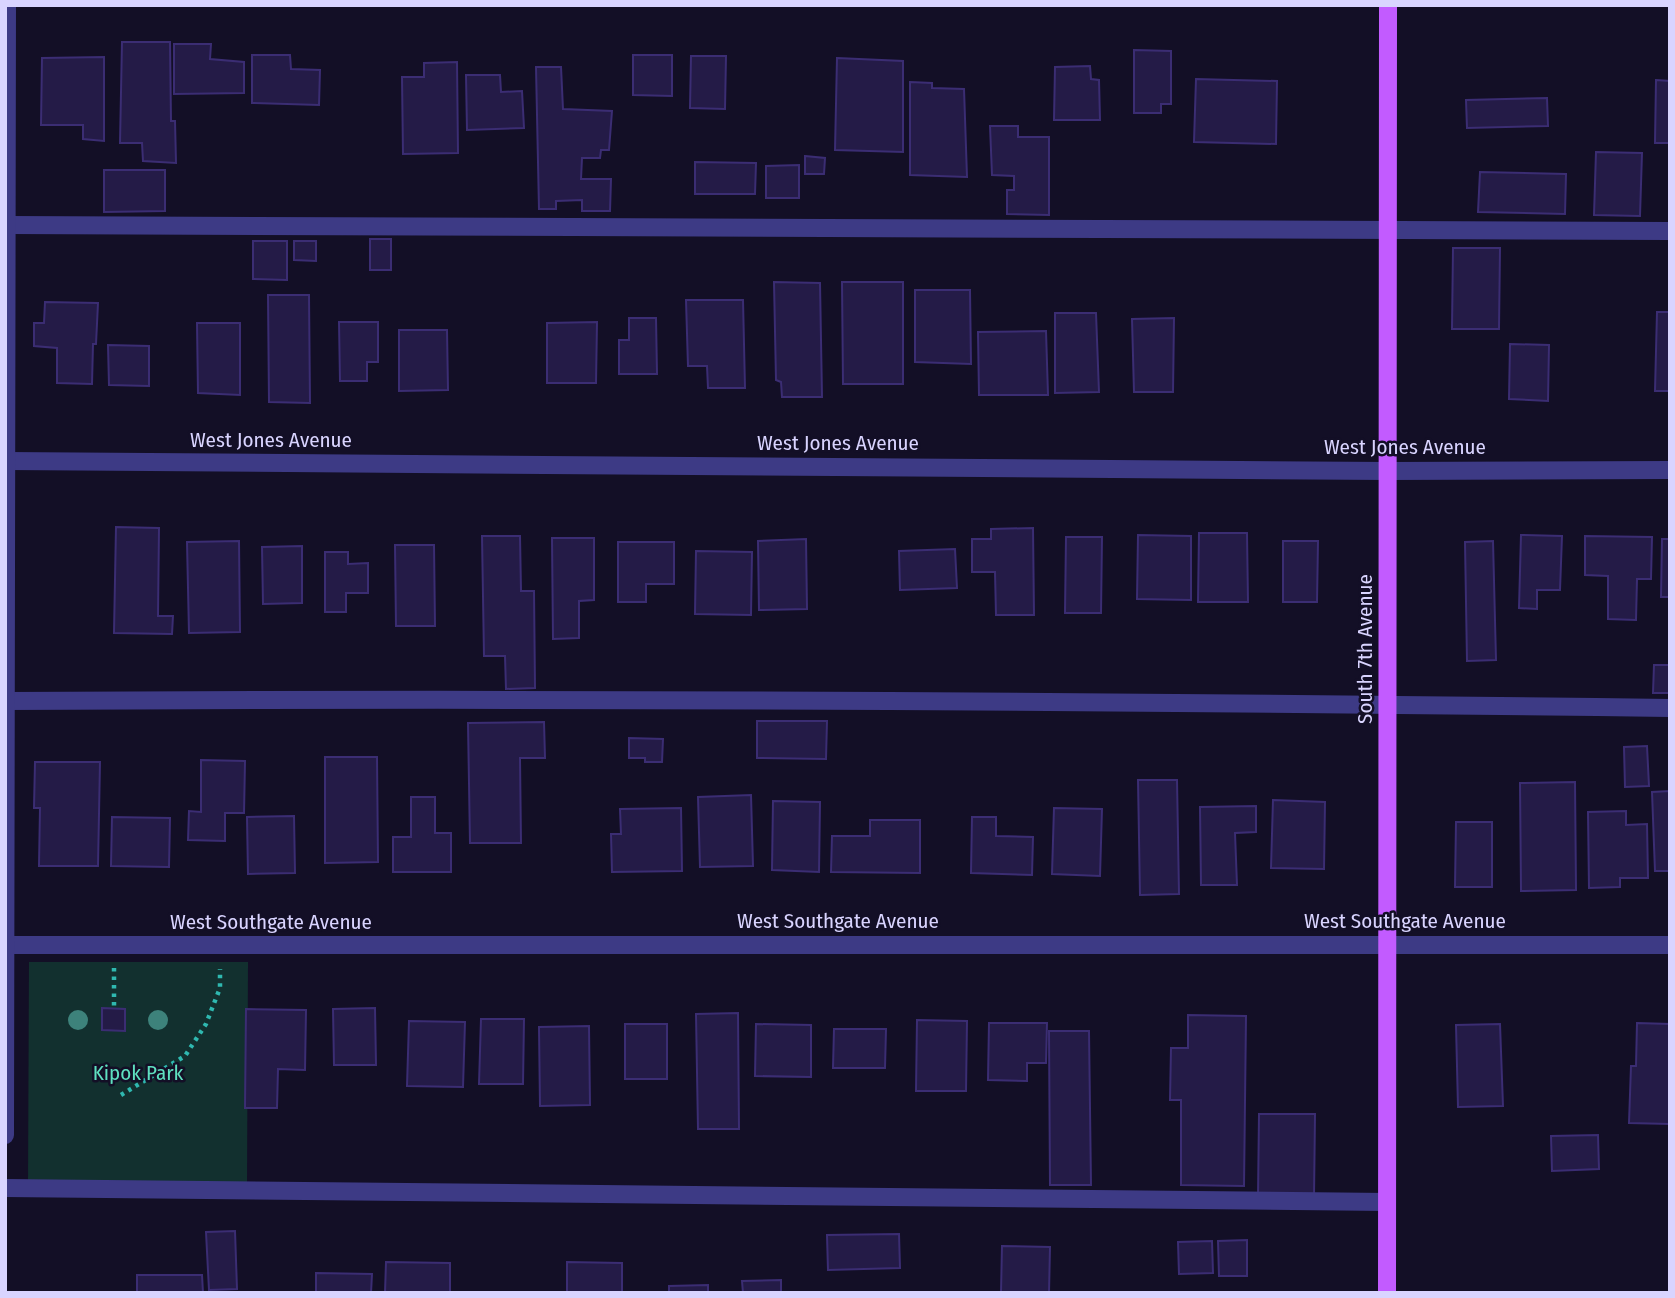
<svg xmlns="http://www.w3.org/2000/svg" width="1675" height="1298" viewBox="0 0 1675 1298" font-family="'Fira Sans Condensed',sans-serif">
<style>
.green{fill:#12302f}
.building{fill:#241b47;stroke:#3b2d73;stroke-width:2}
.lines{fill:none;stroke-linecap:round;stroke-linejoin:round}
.path{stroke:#2fb8b0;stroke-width:4.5;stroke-dasharray:3.5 5;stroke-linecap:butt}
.minor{stroke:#3d3a85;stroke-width:18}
.major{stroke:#c25bff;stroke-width:18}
.tree{fill:#3d827b}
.labels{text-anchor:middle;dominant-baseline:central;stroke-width:5;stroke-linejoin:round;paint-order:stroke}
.street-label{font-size:21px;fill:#d9d4ff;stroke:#130f26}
.park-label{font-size:21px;fill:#5fe0c0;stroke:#130f26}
</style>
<rect width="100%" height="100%" fill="#130f26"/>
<path class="green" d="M29,962H248L247,1185H28Z"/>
<g class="building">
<path d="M122,42H170L171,121H175L176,163L143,161L142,143H120Z"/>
<path d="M174,44H211L210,59L244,62V93L174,94Z"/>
<path d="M1134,50L1171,51V104H1161V113H1134Z"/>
<path d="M252,55H290L291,69L320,70L319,105L252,103Z"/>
<path d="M633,55H672V96L633,95Z"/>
<path d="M691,56H726L725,109L690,108Z"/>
<path d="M104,57V141L83,139V125H41L42,58Z"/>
<path d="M837,58L903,61V152L835,150Z"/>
<path d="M457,62L458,153L403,154L402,77H424V63Z"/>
<path d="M1090,66L1091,79L1099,80L1100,120H1054L1055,67Z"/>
<path d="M536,67H561L563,109L612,111L609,150H601L600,158H582L581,179H611L610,211H582V200L556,201V209H539Z"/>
<path d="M466,75H500L501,92L522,91L524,128L467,130Z"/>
<path d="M1196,79L1277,81L1276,144L1194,142Z"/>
<path d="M1656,80L1670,81V143H1655Z"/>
<path d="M910,82L932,83V88L964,89L967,177L910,175Z"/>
<path d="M1547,98L1548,126L1467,128L1466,100Z"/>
<path d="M990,126H1018V137H1049V215L1007,214V190H1014V176L992,175Z"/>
<path d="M1596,152L1642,153L1640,216L1594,215Z"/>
<path d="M805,156L825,158L824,174H805Z"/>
<path d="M695,162L756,163L755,194H695Z"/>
<path d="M799,165V198H766V166Z"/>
<path d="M104,170H165V211L104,212Z"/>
<path d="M1480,172L1566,174L1565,214L1478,212Z"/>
<rect x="370" y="239" width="21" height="31"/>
<path d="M253,241H287V280L253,279Z"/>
<path d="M294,241H316V261L294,260Z"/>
<path d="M1453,248H1500L1499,329H1452Z"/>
<path d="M774,282L820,283L822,397H782L781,382L776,380Z"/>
<path d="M842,282H903V384H843Z"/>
<path d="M915,290H970L971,364L915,362Z"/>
<path d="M268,295H309L310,403L269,402Z"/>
<path d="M686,300H743L745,388H708L707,366H688Z"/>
<path d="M45,302L98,303L96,344H93L92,384L57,383V348L34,346V323H44Z"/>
<path d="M1657,312H1670V391H1655Z"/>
<path d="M1055,313H1096L1099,392L1055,393Z"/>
<path d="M629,318H656L657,374H619V340H629Z"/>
<path d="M1174,318L1173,392H1134L1132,319Z"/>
<path d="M339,322H378V362H367V381H340Z"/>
<path d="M597,322L596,383H547V323Z"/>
<path d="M197,323H240V395L198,393Z"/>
<path d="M399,330H447L448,390L399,391Z"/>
<path d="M1046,331L1048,395H979L978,332Z"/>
<path d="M1510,344L1549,345L1548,401L1509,399Z"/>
<path d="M108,345L149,346V386L109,385Z"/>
<path d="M116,527L159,528L158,616H173L172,634L114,633Z"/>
<path d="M1033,528L1034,615H996L995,572H972V539H991V529Z"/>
<path d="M1199,533H1247L1248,602H1198Z"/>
<path d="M1138,535L1191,536V600L1137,599Z"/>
<path d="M1521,535L1562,536L1560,590H1537V609L1519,608Z"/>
<path d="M482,536H520L521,591H534L535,688L506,689L505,656H484Z"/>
<path d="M1585,536L1652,537L1651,579H1637L1636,620L1608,619V576L1585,575Z"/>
<path d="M1066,537H1102L1101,613H1065Z"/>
<path d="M552,538H594V600L579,601V638L553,639Z"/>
<path d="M806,539L807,609L759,610L758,541Z"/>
<path d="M1662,539H1670V597H1661Z"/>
<path d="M239,541L240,632L189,633L187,542Z"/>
<path d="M1283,541H1318L1317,602H1283Z"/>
<path d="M1493,541L1496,660L1467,661L1465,542Z"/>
<path d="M618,542H674V584H646V602H618Z"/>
<path d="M395,545H434L435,626H396Z"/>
<path d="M302,546V603L263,604L262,547Z"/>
<path d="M955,549L957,588L900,590L899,551Z"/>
<path d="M696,551L752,552L751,615L695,614Z"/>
<path d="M325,552H348V564L368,563V593H346V612H325Z"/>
<path d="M1654,665H1670V693H1653Z"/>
<path d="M757,721H827L826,759L757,758Z"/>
<path d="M544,722L545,758H520L521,843H470L468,723Z"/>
<path d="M629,738L663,739L662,762H645V758H629Z"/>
<path d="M1647,746L1649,786L1625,787L1624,747Z"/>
<path d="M325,757H377L378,862L325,863Z"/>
<path d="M201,760L245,761L244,813H225V841L188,840L189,811L201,812Z"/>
<path d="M35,762H100L98,866H39L40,808H34Z"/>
<path d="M1138,780H1177L1179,894L1140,895Z"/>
<path d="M1575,782L1576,890L1521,891L1520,783Z"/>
<path d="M1670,791V871H1655L1652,792Z"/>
<path d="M751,795L753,866L700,867L698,797Z"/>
<path d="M411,797H435V833H451V872H393V837H411Z"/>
<path d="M1273,800L1325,802L1324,869L1271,868Z"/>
<path d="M773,801L820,802L819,872L772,870Z"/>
<path d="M1256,806V832L1235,833L1237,885H1201L1200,807Z"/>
<path d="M681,808L682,871L612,872L611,834H621L620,809Z"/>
<path d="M1054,808L1102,809L1100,876L1052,874Z"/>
<path d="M1626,811V825L1647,824L1648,878H1620V887L1589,888L1588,812Z"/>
<path d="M294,816L295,873L248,874L247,817Z"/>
<path d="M112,817L170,818L169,867L111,866Z"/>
<path d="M972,817H996V836L1033,837L1032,875L971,873Z"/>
<path d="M870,820H920V873L831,872L832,836H870Z"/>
<path d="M1456,822H1492V887H1455Z"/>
<path d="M102,1008L125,1009V1031L102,1030Z"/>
<path d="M375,1008L376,1065H334L333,1009Z"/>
<path d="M246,1009L306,1010L305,1070L278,1069L277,1108H245Z"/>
<path d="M738,1013L739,1129H698L696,1014Z"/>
<path d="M1188,1015L1246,1016L1244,1186L1181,1185V1100H1170L1171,1048H1188Z"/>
<path d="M481,1019H524L523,1084H479Z"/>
<path d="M917,1020L967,1021L966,1091H916Z"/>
<path d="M409,1021L465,1022L463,1087L407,1086Z"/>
<path d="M989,1023H1047L1046,1063H1027V1081L988,1080Z"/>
<path d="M1637,1023L1670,1024V1124L1629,1123L1631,1066H1636Z"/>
<rect x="625" y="1024" width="42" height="55"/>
<path d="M756,1024L811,1025V1077L755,1076Z"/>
<path d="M1500,1024L1503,1106L1458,1107L1456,1025Z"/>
<path d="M589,1026L590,1105L540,1106L539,1027Z"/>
<path d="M834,1029H886L885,1068H833Z"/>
<path d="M1049,1031H1089L1091,1185H1050Z"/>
<path d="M1259,1114H1315L1314,1197H1258Z"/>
<path d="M1598,1135L1599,1169L1552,1171L1551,1136Z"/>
<path d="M235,1231L237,1289L209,1290L206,1232Z"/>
<path d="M899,1234L900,1268L828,1270L827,1235Z"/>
<path d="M1247,1240V1276H1219L1218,1241Z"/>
<path d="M1212,1241L1213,1273L1179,1274L1178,1242Z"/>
<path d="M1002,1246L1050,1247L1049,1293H1001Z"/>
<path d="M386,1262L450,1263V1293H385Z"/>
<path d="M567,1262L622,1263V1293H567Z"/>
<path d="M316,1273L372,1274L371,1293H316Z"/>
<path d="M137,1275H202L203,1293H137Z"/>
<path d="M781,1280V1293H743L742,1281Z"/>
<path d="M708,1285V1293H669V1286Z"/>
</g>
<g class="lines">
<g class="path">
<path d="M114,968V1009"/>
<path d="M121,1095L185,1056L206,1024L220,988V969"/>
</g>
<g class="minor">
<path d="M7,225L1670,231"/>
<path d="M6,461L1388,471L1670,470"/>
<path d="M6,701C561,698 1115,701 1670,708"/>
<path d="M7,945H1670"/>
<path d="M5,1135L7,5"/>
<path d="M5,1188L1387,1202"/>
</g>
<path class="major" d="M1387,1293L1388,5"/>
</g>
<g class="tree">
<circle cx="78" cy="1020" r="10"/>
<circle cx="158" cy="1020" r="10"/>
</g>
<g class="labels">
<g class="street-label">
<text x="271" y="440">West Jones Avenue</text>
<text x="838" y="443">West Jones Avenue</text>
<text x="1405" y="447">West Jones Avenue</text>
<text transform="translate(1365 649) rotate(-90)">South 7th Avenue</text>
<text x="838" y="921">West Southgate Avenue</text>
<text x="1405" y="921">West Southgate Avenue</text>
<text x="271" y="922">West Southgate Avenue</text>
</g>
<g class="park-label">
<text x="138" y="1073">Kipok Park</text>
</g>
</g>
<rect width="1675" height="1298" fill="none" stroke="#d9d4ff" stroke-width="14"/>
</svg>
